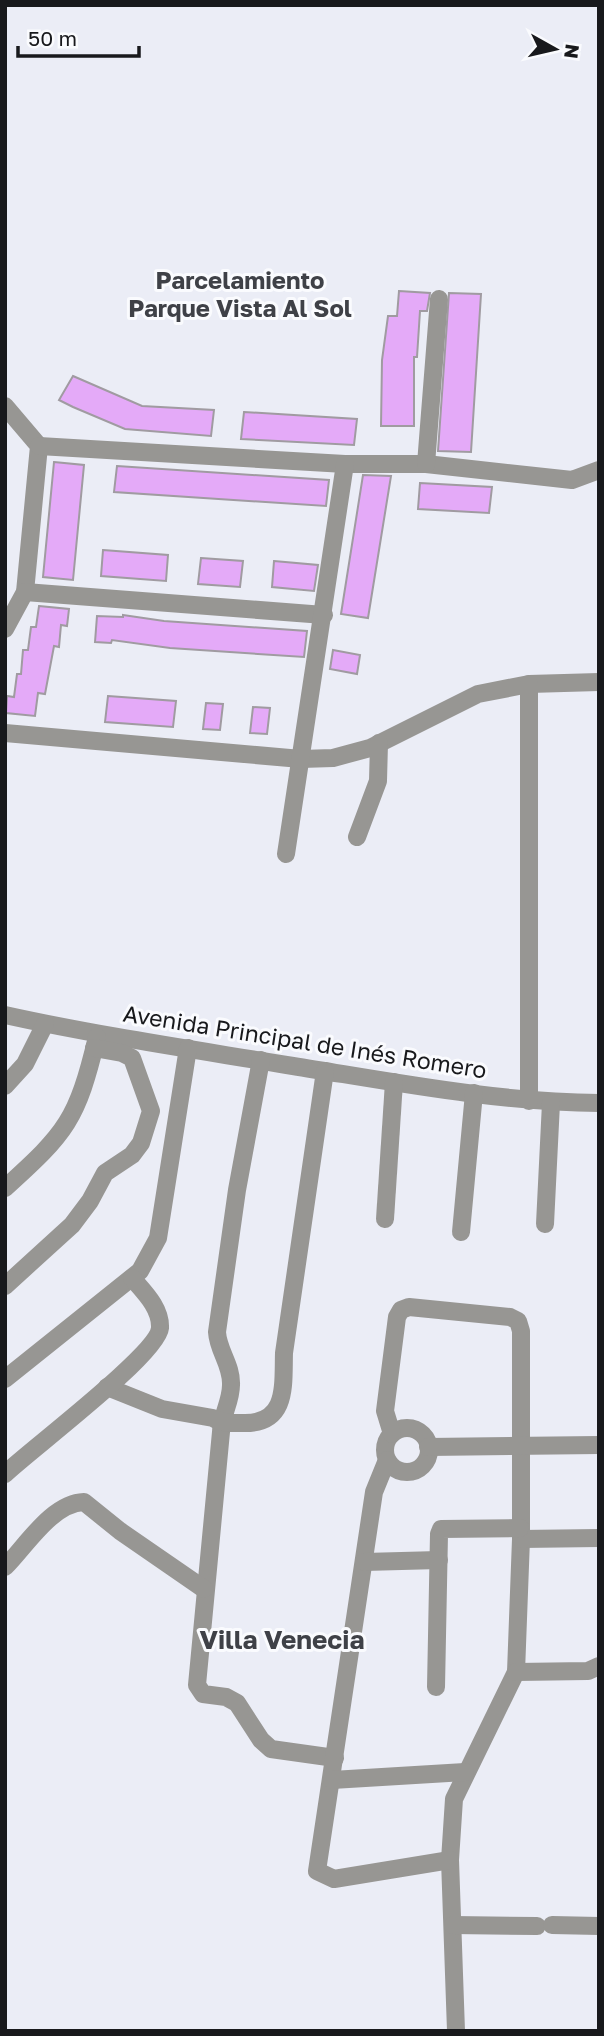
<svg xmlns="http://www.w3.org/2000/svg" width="604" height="2036" viewBox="0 0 604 2036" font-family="'Golos Text',sans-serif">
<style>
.building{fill:#e4aaf8;stroke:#a09ba1;stroke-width:2}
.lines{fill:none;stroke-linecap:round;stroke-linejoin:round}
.minor{stroke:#979693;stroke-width:18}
.labels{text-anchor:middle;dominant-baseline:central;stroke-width:6;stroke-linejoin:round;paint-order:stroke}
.street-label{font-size:23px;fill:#18191c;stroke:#fafbfe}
.neighbourhood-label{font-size:24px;font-weight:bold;fill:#3f4147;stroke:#fafbfe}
.quarter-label{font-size:26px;font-weight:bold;fill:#3f4147;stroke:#fafbfe}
</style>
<rect width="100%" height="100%" fill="#ebedf6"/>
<g class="building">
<path d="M399,291L430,293L427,311H420L417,357H414V426H381L382,360L388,316H397Z"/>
<path d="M449,293L481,294L471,452L438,451Z"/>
<path d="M73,376L142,406L214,410L211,436L125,429L73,407L59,400Z"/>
<path d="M244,412L357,419L354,445L241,439Z"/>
<path d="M54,462L84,465L73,580L43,577Z"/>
<path d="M117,466L329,480L326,506L114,492Z"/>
<path d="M363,475L391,476L368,618L341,614Z"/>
<path d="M420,483L492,487L489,513L418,509Z"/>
<path d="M103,550L168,555L166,581L101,576Z"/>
<path d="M201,558L243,561L240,587L198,584Z"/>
<path d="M274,561L318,565L314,591L272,587Z"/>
<path d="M39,606L69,609L67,626L61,625L59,647L54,646L45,694L38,693L35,716L6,713L7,696L14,697L17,674H21L23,650H28L31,627H36Z"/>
<path d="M123,615L164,621L307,631L304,657L170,648L112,640L111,643L95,642L97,616L123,617Z"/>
<path d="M333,650L360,655L357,674L330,669Z"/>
<path d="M108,696L176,701L173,727L105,722Z"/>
<path d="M206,703L223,704L220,730L203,729Z"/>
<path d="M253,707L270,708L267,734L250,733Z"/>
</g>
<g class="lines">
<g class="minor">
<path d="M5,406L39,446L25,592L5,629"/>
<path d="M39,446L345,464H426L572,480L599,470"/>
<path d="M426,464L439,299"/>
<path d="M25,592L324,615"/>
<path d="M5,733L301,759L333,758L370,748L478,694L529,684L599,682"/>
<path d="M357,837L378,781L379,743"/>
<path d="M286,854L345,464"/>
<path d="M5,1015C100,1036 197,1050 293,1066C394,1082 496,1102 599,1103"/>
<path d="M261,1060L237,1190L217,1332C218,1351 232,1365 231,1385C231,1402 221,1416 221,1432L197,1685L203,1694L226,1697L237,1703L261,1740L271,1749L335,1758"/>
<path d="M5,1086L25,1064L45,1024"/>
<path d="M529,1101V684"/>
<path d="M5,1188C67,1132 77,1120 97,1037"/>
<path d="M385,1219L394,1082"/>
<path d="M545,1224L551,1103"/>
<path d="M461,1232L474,1093"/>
<path d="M5,1286L72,1225L90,1201L105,1173L132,1155L141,1143L151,1111L132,1058L122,1053L94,1048"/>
<path d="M5,1379L140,1271L158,1238L188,1048"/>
<path d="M107,1387L162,1409L213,1418C223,1424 233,1423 245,1423C288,1423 283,1385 284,1353L325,1071"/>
<circle cx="407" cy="1450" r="22"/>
<path d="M392,1434L385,1411L397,1317L401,1310L409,1307L510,1317L518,1321L521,1331V1539L516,1672L454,1799L450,1860L456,2031"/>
<path d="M428,1447L599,1445"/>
<path d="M387,1460L374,1492L317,1871L334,1879L450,1860"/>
<path d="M5,1474C30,1450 158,1354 160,1328C161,1308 144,1292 132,1278"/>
<path d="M521,1539L599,1538"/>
<path d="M364,1562L439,1560"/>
<path d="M5,1567C26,1546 52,1503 84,1502L120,1531L204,1589"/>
<path d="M516,1672L588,1671L599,1666"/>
<path d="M436,1687L439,1534L441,1529L520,1528"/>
<path d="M332,1780L465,1772"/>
<path d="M453,1925L537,1926"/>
<path d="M552,1925L599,1926"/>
</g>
</g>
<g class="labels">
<g class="street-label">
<text transform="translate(305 1041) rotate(9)">Avenida Principal de Inés Romero</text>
</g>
<g class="neighbourhood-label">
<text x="240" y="279">Parcelamiento<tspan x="240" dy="28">Parque Vista Al Sol</tspan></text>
</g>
<g class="quarter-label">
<text x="282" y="1639">Villa Venecia</text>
</g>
</g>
<rect width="604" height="2036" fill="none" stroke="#18191c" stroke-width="14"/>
<g transform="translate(555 49) rotate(98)" stroke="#fafbfe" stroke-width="5" paint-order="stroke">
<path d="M0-5L12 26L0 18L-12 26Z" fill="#18191c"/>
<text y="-10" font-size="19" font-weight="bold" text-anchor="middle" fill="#18191c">N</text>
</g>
<path d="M18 46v10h121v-10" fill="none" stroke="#18191c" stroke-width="3.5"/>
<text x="28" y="46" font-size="21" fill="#18191c" stroke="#fafbfe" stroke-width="5" paint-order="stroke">50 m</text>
</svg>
